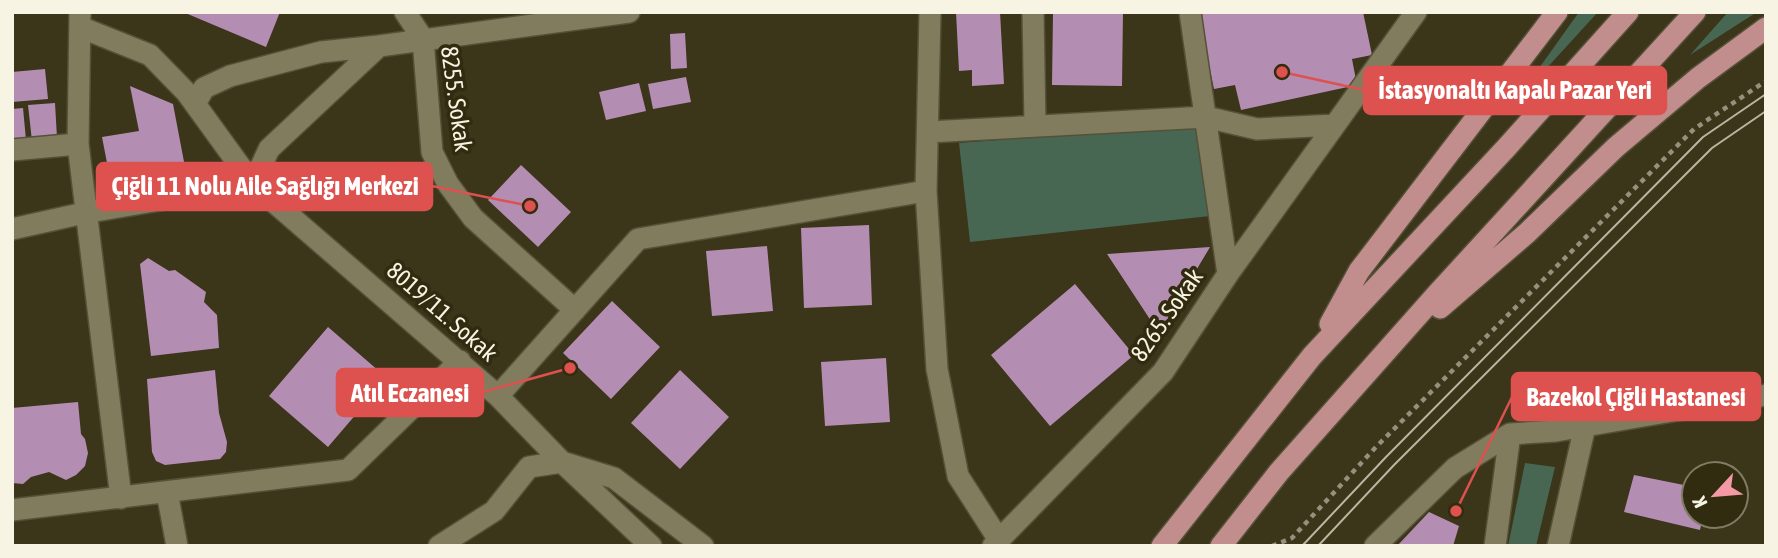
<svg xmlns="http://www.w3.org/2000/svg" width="1778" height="558" viewBox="0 0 1778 558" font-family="'Asap Condensed',sans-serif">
<rect width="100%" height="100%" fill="#3b351a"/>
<path fill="#476753" d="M1579,12H1598L1512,106Z
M1728,12H1757L1690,55Z
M1197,125L1210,216L970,242L959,143Z
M1525,463L1555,467L1536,546H1508Z"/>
<path fill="#b48eb2" d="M183,12H280L266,47Z
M956,12H1000L1004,84L972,86V70L959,71Z
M1053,12H1123L1122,86L1052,85Z
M1198,12H1363L1372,55L1352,59L1357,85L1241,110L1235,85L1214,89Z
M685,33L687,68L671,69L670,34Z
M45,69L48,99L12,102V72Z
M686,77L691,102L653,109L648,84Z
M639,83L646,111L606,120L599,92Z
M130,86L173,104L189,188L113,194L102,137L139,131Z
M55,103L57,138L32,141L28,105Z
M23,108L26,140L12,141V109Z
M521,165L571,212L538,247L488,200Z
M869,225L872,305L804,308L801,228Z
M767,246L773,311L712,316L706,251Z
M1210,247L1159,333L1107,254Z
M148,258L169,271L175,270L206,292L204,302L217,315L219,348L151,356L140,264Z
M1075,284L1134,355L1050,426L991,355Z
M612,301L660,347L611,399L563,353Z
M328,327L387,378L328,447L269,396Z
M886,358L890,422L825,426L821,362Z
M215,370L219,413L227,442L226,452L220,459L165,465L156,461L152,452L147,379Z
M680,370L729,417L680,469L631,423Z
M78,402L81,434L85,439L88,453L85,466L76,475L66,480L49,472L31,477L23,484L12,483V408Z
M1634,475L1694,487V516H1703L1700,530L1624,512Z
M1429,512L1459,526L1453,546H1397Z"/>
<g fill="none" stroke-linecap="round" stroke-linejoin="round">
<g stroke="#555138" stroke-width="24">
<path id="minor" d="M80,12L78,144L121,498
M405,12L423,39L432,152L448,184L473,218L575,310
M930,12L926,191L937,369L958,476L999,540
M1033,12L1035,125
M1190,12L1228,274
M80,27L150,55L187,93L253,184L498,396L562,462L651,546
M195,104L204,88L230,76L321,52L379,46
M928,132L1206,117L1257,129L1335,125
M12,150L78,144
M12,229L84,213L253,184L269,149L379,46L629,12
M498,396L638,239L926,191
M167,492L177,546
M12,510L348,470L460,361
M439,546L494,511L529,467L562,462L614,478L703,546
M993,546L1163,372L1228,274L1416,12
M1375,546L1455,468L1510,434L1556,431L1766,395
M1495,546L1510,434
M1558,546L1585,426"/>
</g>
<g stroke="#555138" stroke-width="24">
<path id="major" d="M1440,308L1527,233L1616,147L1698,78L1766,28
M1330,324L1359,271L1557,12
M1162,546L1312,356L1507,147L1628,12
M1221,546L1279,472L1437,294L1695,12"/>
</g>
<path stroke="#96917c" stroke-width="4.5" stroke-dasharray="5 5" stroke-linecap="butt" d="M1272,546L1292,538L1375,448L1694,129L1766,81"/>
<use href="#minor" stroke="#827c5e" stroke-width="21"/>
<use href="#major" stroke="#c28d8d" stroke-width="21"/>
<path stroke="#bab6a2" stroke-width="2" d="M1302,546L1386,457L1703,137L1766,94
M1318,546L1394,465L1712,148L1766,111"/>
</g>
<g text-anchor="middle" stroke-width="7" stroke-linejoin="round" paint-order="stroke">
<g font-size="24" fill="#f7f4e4" stroke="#312b0f">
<text transform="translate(456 99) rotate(82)" y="8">8255. Sokak</text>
<text transform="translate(442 312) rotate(41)" y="8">8019/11. Sokak</text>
<text transform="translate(1167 315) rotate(-55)" y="8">8265. Sokak</text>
</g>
</g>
<path fill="none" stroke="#dd514e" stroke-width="2.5" d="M1282 72L1364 90M530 206L432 186M570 368L483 392M1456 511L1512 397"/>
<g fill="#dd514e" stroke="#312b0f" stroke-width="2.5">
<circle cx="1282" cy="72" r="7"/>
<circle cx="530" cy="206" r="7"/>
<circle cx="570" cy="368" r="7"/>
<circle cx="1456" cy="511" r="7"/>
</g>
<g fill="#dd514e" stroke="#dd514e" stroke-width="2.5">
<rect x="1364" y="67" width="302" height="47" rx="7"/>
<rect x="97" y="163" width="335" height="47" rx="7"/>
<rect x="337" y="369" width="146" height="47" rx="7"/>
<rect x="1512" y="373" width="248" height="47" rx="7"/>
</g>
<g font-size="26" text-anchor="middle" font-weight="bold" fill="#fff">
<text x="1515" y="99">İstasyonaltı Kapalı Pazar Yeri</text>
<text x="265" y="195">Çiğli 11 Nolu Aile Sağlığı Merkezi</text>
<text x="410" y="402">Atıl Eczanesi</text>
<text x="1636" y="406">Bazekol Çiğli Hastanesi</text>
</g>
<rect width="1778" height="558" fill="none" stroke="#f7f4e4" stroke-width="28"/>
<g transform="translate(1715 495) rotate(244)"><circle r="33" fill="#312b0f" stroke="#807b64" stroke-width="2"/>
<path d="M0-5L12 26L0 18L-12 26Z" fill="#f49aa6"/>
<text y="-10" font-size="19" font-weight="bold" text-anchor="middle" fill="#f7f4e4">K</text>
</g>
</svg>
